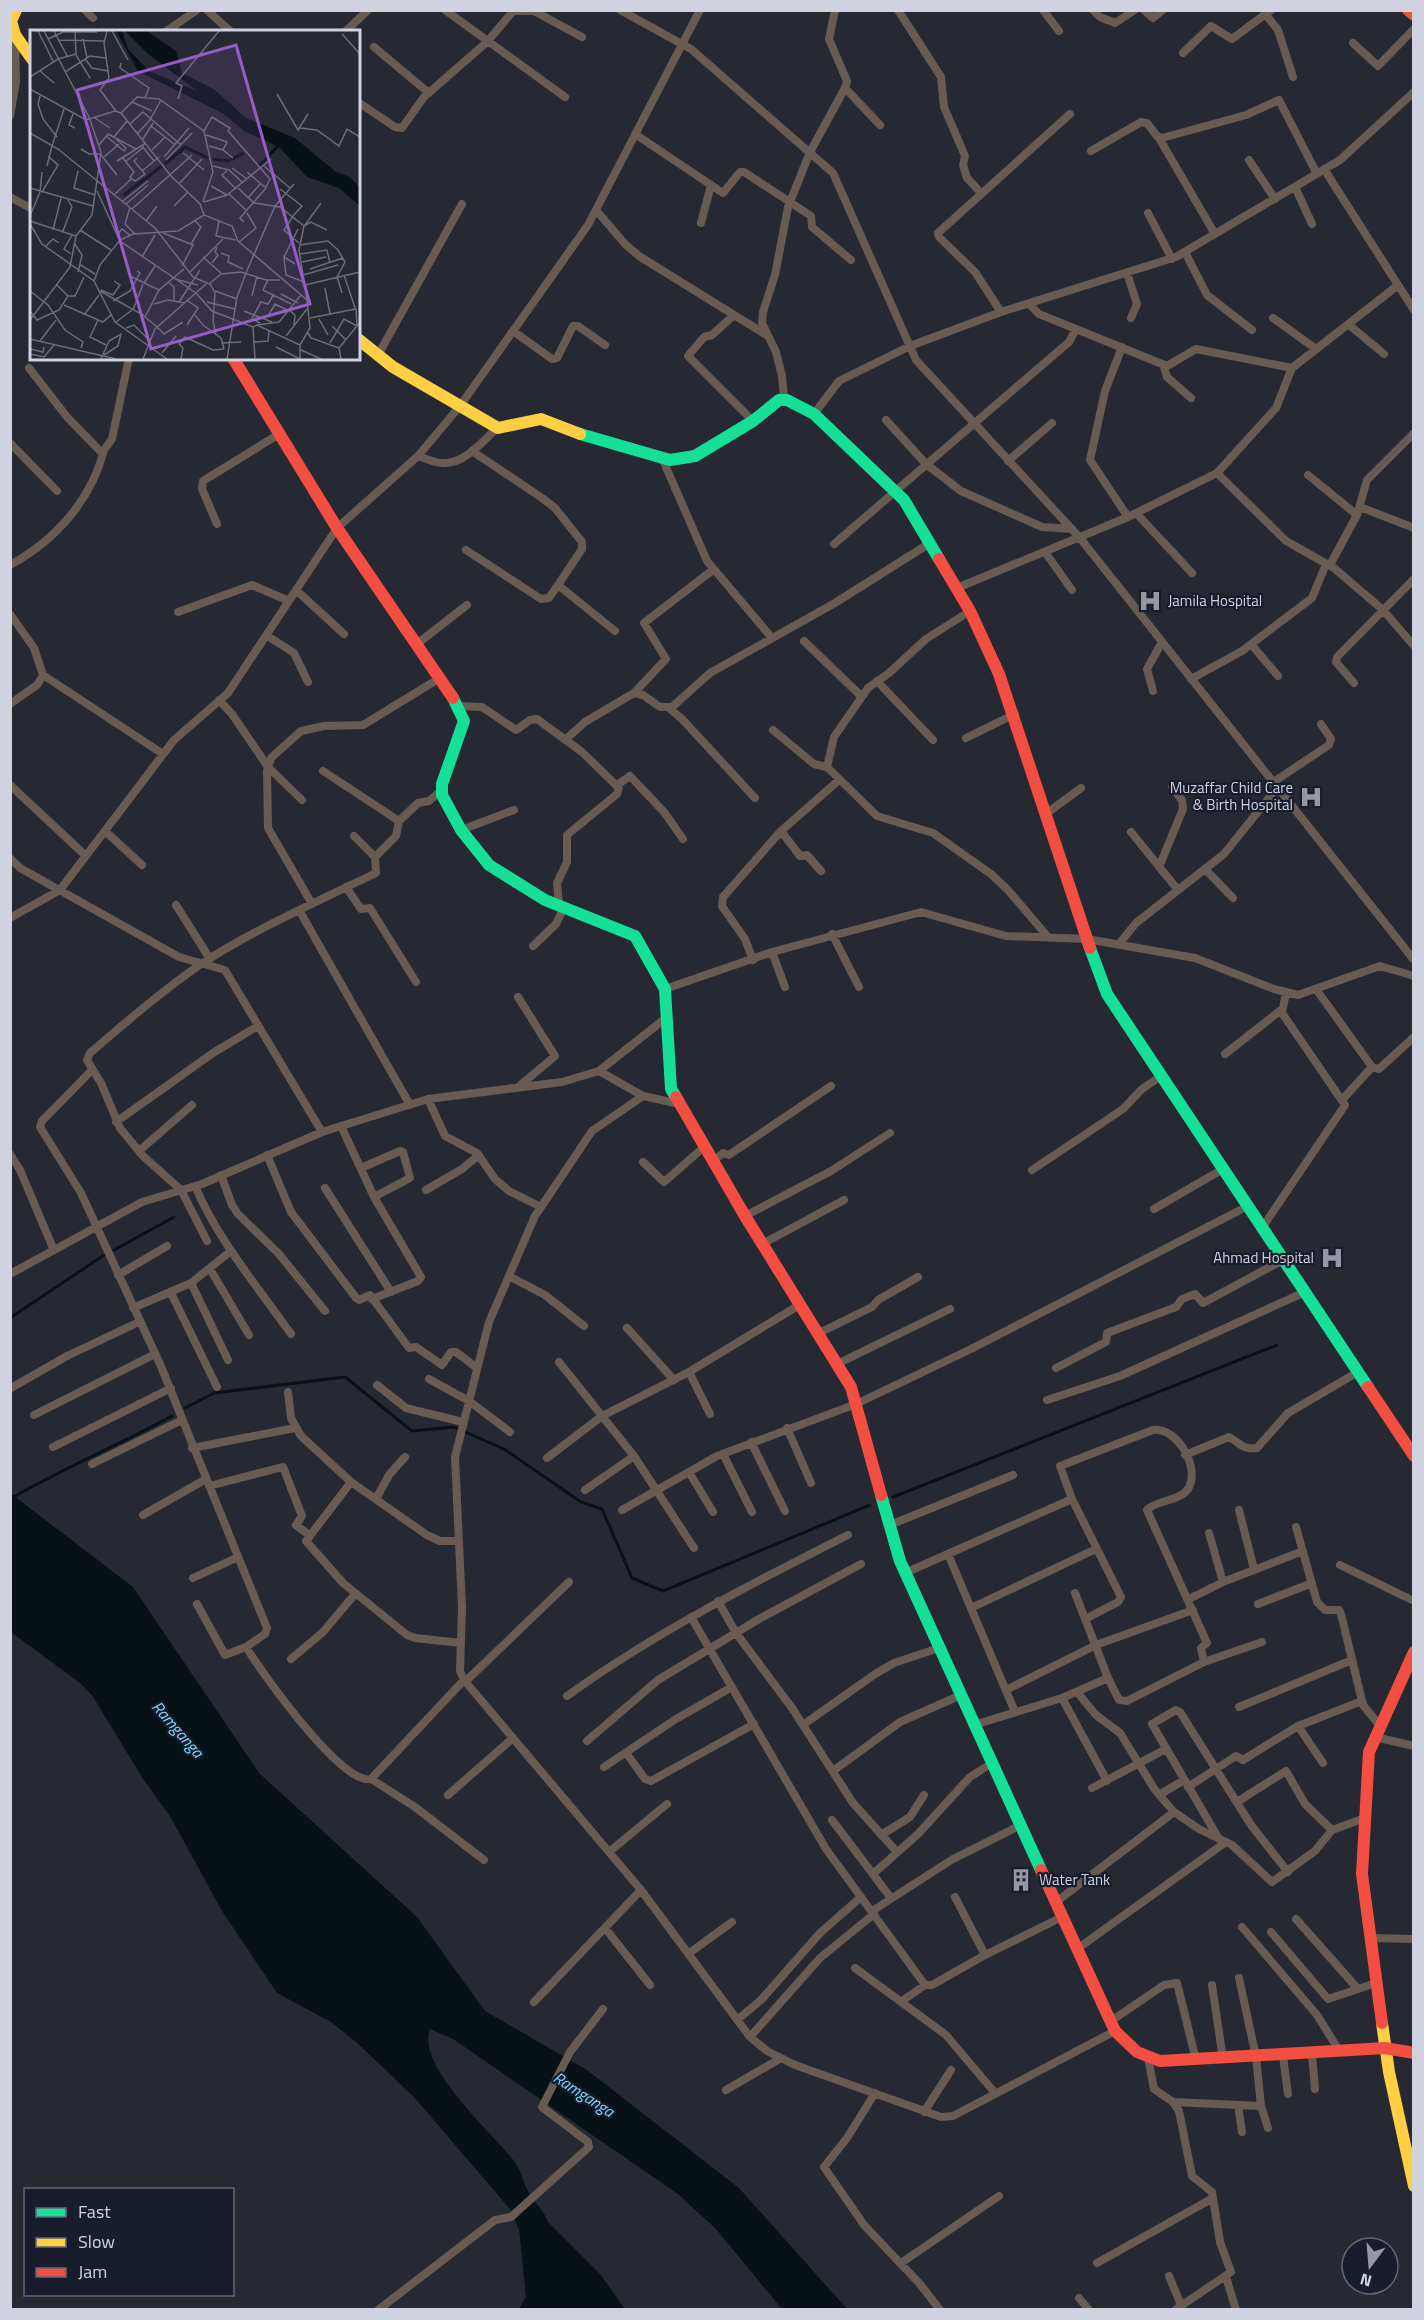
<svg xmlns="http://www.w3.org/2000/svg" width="1424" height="2320" viewBox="0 0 1424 2320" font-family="'Titillium Web',sans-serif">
<rect width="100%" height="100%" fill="#272932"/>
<path fill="#071116" d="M10,1493L133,1587L259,1773L417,1917L485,2011L587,2070L739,2188L847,2309H782L716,2229L678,2194L453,2039L430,2029C415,2065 494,2134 514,2161C522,2171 523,2184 530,2195C536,2204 544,2211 548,2222L600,2274L625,2309H519L526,2297L519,2229L510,2209L414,2097L356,2042L331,2022L277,1993L222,1911L170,1816L143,1779L92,1695L80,1683L11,1632Z"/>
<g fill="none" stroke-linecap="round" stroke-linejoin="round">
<path stroke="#071116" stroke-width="3" d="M114,1250L174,1217
M10,1318L104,1255
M185,1408L214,1393L345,1377L412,1431L454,1427L504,1449L581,1502L602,1509L632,1578L663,1591L870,1505
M893,1497L1277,1345
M10,1499C63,1468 119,1445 172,1416"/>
<path stroke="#685b53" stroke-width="8" d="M85,10L93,18
M207,10L231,32
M445,10L565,97
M620,10L691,49L833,173L916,360L1080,538L1414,960
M898,10L941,77L944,107L965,156L963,165L967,178L981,193
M1043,10L1059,31
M1093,10L1100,17L1115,23L1135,10
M1144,10L1153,18L1163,10
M514,11H534L582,37
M1266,15L1278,30L1293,77
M165,32L197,10
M345,32L368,10
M1353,43L1378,66L1414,29
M374,47L429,93
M1183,53L1211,26L1232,39L1271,10
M845,88L880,125
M358,102L395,127L402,128L424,97L487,42L514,10
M10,116L16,82L15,36
M635,134L723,193L740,172H744L811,216L812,227L851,260
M1159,138L1215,234
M1091,151L1141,122L1147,123L1157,136L1162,138L1246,115L1279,100L1317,174
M1249,160L1275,199
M1324,169L1414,310
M1295,187L1312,224
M10,197L32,209
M596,210L625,244L639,256L768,336
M1148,213L1172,259
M701,223L711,185
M1185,252L1207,295L1252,330
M1127,273L1137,304L1131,318
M1029,304L1039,314L1167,366L1196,349L1292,368
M1001,312L975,272L939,237L938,233L1070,114
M734,315L712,335L704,337L688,356L753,421
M1273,318L1316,349
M1348,324L1384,354
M513,331L552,359L557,358L573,326H578L605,345
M1122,347L1105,391L1090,460L1128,517
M378,355L462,204
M1163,364L1167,377L1191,398
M29,368L67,417L100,451L104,450L112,439L129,358
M784,399L782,376L776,352L762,323L763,312L775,275L788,207L810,152L845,88L847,81L829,39L835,10
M814,414L839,381L910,346L1001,312L1176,257L1340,160L1414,92
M886,420L926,464L961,491L1042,527L1072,529
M10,443L57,491
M472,451L542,498L555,508L582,542V549L558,585L615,631
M418,456C425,458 434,463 442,463C464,465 483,441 498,427
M662,458L707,561L772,638
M1008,461L1052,423
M1217,473L1286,541L1334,568L1383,610L1414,646
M1308,475L1357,515
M1360,507L1414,528
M1136,513L1192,573
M217,524L202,489L203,481L279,434
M834,544L1069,342L1076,329
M466,550L541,599L549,598L558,585
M1045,552L1072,590
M10,565C56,540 91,500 104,450
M1330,565L1357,515L1367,480L1414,433
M957,588L1128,517L1217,473L1276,408L1292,368L1397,286
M296,590L344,634
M970,611L926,639L889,673L868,688L834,737L827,767L877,816L933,833L991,874L1008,890L1048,937
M178,612L252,585L289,601
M10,614L34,648L43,675L37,685L10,704
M266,635L294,653L308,682
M804,641L861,696
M417,644L467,605
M1251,644L1278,676
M43,675L163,754
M1191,679L1242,651L1312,598L1326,564
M877,681L933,740
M1354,683L1336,662L1337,657L1414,579
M1153,691L1147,669L1162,642
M634,693L666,659L644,623L714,569
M219,700L232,714L268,767L302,800
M457,706L482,707L516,730L530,720L537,719L582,752L619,788L617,794L567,835V862L557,883L559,905
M669,708L682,719L755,798
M773,730L814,764L827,767
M966,738L1015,714
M566,739L585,722L634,693L643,695L660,707H672L710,673L835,603L930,543
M323,771L399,821L418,803L429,801L442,790
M1272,783L1329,745L1331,739L1321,724
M10,785L86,856
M617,785L630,776L664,812L683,839
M1047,813L1081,788
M461,830L514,810
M105,831L142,865
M781,831L800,856L807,855L821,871
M1131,832L1178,890
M375,857L396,836L399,821
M10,858L20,868L179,957L225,970L322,1132
M1159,867L1183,809L1182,800L1172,787
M1205,869L1233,898
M346,887L361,909L370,908L416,982
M312,904L268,828L267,771L271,758L301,731L324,726L363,725L440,678
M176,905L210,959
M299,910L410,1105
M10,918L60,890L174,740L228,693L337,528L418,456L460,406L588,225L700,10
M832,934L859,987
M1119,944L1136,923L1224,854L1277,788
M533,946L556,924L564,907
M772,952L785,987
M753,960L745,939L722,906L723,897L781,831L839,780
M665,989L772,952L921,912L1006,936L1087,939L1195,958L1274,989L1298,995L1380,966L1414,976
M1316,989L1372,1067L1379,1069L1414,1037
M1225,1054L1281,1010
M92,1070L42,1121L40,1127L81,1193L160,1364L267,1628L265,1634L246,1647C262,1673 343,1787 371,1779L464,1680
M599,1071L667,1017
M517,1088L555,1056L518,997
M643,1096L592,1131L535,1216L489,1322L455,1457L462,1607L460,1671L464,1680L641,1890L750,2037L767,2051L795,2065L941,2117L953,2116L1115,2031
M428,1099L445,1136L477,1153L495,1179L509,1191L541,1207
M1342,1100L1372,1067
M116,1122L213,1053L258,1026
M341,1126L374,1197L421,1277L418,1281L372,1299
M139,1151L192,1105
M10,1154L20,1170L53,1248
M267,1155L291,1212L356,1298L359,1300L370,1295L409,1348L416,1347L442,1365L451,1352H456L477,1368
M713,1161L723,1153L729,1155L831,1086
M643,1162L664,1182L704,1147
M361,1168L400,1151L403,1152L410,1178L374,1197
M1032,1170L1123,1109L1142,1089L1161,1076
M221,1175L232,1205L238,1214L279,1254L325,1311
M195,1186C218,1240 257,1286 291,1334
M325,1188L391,1292
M426,1190L462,1169L479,1155
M1154,1209L1223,1169
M745,1216L831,1171L890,1133
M1262,1228L1345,1105L1282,1013L1286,992
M207,1241L181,1190L143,1156L120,1128L101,1083L87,1060L90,1053C126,1022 162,991 201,964C253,930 320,900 376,873L375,857L354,836
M764,1243L844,1200
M210,1269L249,1335
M10,1274L142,1202L202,1184L322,1132L428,1099L562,1082L599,1071L643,1096L680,1104
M118,1275L167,1246
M509,1276L545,1295L584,1326
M191,1283L228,1360
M171,1293L217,1387
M133,1308L191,1283L231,1251
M627,1328L674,1380
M819,1333L872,1307L878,1300L918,1277
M559,1362L634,1456L694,1548
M837,1364L950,1309
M1056,1368L1106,1342L1107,1333L1176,1307L1182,1299L1195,1294L1203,1303L1283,1260
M689,1372L710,1414
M429,1379L469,1401L510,1432
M377,1385L406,1408L463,1422
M11,1388L67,1356L139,1322
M288,1392L291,1418L301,1436L351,1482L427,1535L440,1541H459
M1047,1400L1120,1376L1305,1292
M34,1415L155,1354
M787,1428L811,1483
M751,1442L785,1511
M53,1447L171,1388
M192,1448L295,1428
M723,1454L752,1512
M1185,1455L1229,1437C1240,1443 1243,1450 1257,1448L1288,1413L1358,1372
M547,1458L602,1416L689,1372L801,1304
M92,1464L182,1420
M689,1472L713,1512
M351,1482L306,1541L343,1583L407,1635L415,1638L461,1643
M209,1486L283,1467L302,1516L296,1525L309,1535
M585,1490L634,1456
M376,1499L389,1475L405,1457
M622,1510L717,1456L856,1404L969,1350L1248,1206
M1239,1510L1254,1569
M143,1515L206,1479
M890,1525L1013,1475
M1296,1527L1317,1602L1325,1610H1339L1341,1614L1363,1705L1380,1726
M1209,1533L1223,1582
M948,1554L1015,1712
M1340,1565L1414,1601
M905,1573L1072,1499
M193,1578L238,1557
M1075,1593L1108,1678
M1189,1599L1223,1582L1303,1551
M718,1601L736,1633L792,1708L853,1803L897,1852
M197,1604L225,1655L246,1647
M1258,1604L1312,1583
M971,1608L1096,1549
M691,1617L826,1849L925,1985H932L985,1955L1062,1917
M1085,1619L1118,1602L1121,1597L1072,1499L1060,1466L1153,1430C1178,1427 1201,1469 1188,1489C1180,1501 1156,1500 1147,1510L1207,1643L1201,1648L1204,1662
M291,1659L323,1632L355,1594
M465,1682L569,1582
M1006,1690L1096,1645L1193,1610
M1077,1692L1096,1715L1120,1733L1155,1790L1174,1812L1199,1829L1232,1845L1272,1882L1315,1851L1332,1830L1365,1818
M567,1696C656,1632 751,1584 848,1535
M1062,1698L1107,1781
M1239,1707L1352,1660
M803,1725L875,1674L894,1663L939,1648
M974,1725L1062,1698L1108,1678L1119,1700L1127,1701L1204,1662L1262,1642
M1298,1726L1323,1763
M1375,1737L1414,1746
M587,1741L658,1680L759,1619L861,1564
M627,1754L645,1779L651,1781L754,1724
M604,1767L676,1719L732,1687
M833,1771L900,1722L961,1695
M371,1779L415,1807L484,1860
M1188,1787L1236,1756L1243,1760L1298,1726L1362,1701
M1092,1788L1166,1749
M448,1795L513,1738
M1159,1795L1184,1780
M1237,1802L1286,1771L1305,1804L1332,1830
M832,1820L891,1898
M881,1835L910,1817L924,1795
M1219,1839L1152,1724L1176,1710L1180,1712L1251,1825L1288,1872
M609,1852L667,1804
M873,1874L918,1834L970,1777L992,1763
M955,1897L985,1955
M1056,1902L1174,1812
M872,1911L953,1859L1021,1825
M1296,1919L1358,1989
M1242,1927L1317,2015L1340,2052
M605,1928L650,1985
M1271,1932L1328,1999L1376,1983
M1370,1938L1414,1939
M1077,1949L1226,1842
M688,1954L732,1922
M855,1968L946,2035L995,2093
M1239,1978L1256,2057L1261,2106L1268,2128
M1212,1985L1223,2059
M902,2001L925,1985
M534,2002L641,1890
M737,2020L761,2000L820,1933L861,1897
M1111,2021L1164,1985L1177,1983L1196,2060
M750,2037L820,1958L874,1914
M1312,2054L1315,2089
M1283,2056L1288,2094
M1148,2058L1154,2089L1173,2102L1179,2111L1192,2176L1212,2192L1220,2242L1231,2272L1175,2310
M726,2090L781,2058
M875,2093L847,2138L824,2167L864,2225L920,2284L940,2310
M1173,2102L1261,2106
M1238,2105L1242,2132
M924,2112L951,2070
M901,2263L999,2196
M1097,2263L1213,2198
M1169,2276L1181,2305
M1226,2277L1236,2310
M1079,2298L1089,2310
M378,2310L495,2220L511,2217L589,2147L588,2142L542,2107L570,2052L603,2009"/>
<path stroke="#16e098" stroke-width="12" d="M580,434L670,460L695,456L753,421L779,400H787L814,414L904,500L939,559
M453,698L464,721L442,784V795L461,830L489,865L545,900L635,936L665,989L671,1089L676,1097
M1090,948L1107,994L1368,1387
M881,1495L900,1561L1041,1870"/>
<path stroke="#ffcf43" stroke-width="12" d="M16,10L11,21L15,35L32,59
M358,339L393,367L498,428L541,419L580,434
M1382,2023L1389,2072L1414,2186"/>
<path stroke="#f24e42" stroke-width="12" d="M1408,10L1414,15
M233,358L337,528L453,698
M939,559L970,611L999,674L1090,948
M676,1097L745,1216L851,1387L881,1495
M1368,1387L1414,1456
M1041,1870L1115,2031L1137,2052L1160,2061L1385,2048L1414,2053
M1382,2023L1362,1874L1369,1752L1414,1652"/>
</g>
<defs>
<g id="hospital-bare" transform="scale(1.8)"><path d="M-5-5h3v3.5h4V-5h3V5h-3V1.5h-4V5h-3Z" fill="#9598a2" stroke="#181c2d" stroke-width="2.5" paint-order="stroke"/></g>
<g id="building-bare" transform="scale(1.8)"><path d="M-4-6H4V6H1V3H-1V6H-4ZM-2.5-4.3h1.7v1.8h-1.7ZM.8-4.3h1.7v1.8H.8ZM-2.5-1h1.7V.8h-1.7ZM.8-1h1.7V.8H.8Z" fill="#9598a2" stroke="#181c2d" stroke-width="2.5" paint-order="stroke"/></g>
</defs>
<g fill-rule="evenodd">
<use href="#hospital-bare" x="1150" y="601"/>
<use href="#hospital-bare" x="1311" y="797"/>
<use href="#hospital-bare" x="1332" y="1258"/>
<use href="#building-bare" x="1021" y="1880"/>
</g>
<g text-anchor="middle" stroke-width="4.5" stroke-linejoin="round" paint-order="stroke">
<g font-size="15" fill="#d0d3df" stroke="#181c2d" text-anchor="start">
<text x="1168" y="606">Jamila Hospital</text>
<text x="1293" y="793" text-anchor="end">Muzaffar Child Care<tspan x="1293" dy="17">&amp; Birth Hospital</tspan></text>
<text x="1314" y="1263" text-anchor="end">Ahmad Hospital</text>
<text x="1039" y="1885">Water Tank</text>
</g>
<g font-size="16" font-style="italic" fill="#79ddfc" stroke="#181c2d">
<text transform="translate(178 1729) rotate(49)" y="6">Ramganga</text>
<text transform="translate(584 2094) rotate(33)" y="6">Ramganga</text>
</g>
</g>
<g transform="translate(30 30)">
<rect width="330" height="330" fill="#272932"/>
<path d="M86,1H92L98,19L119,41L167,61L117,23L95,1H117L146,21L152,43L185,60L216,88L265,108L306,142L320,147L330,158V176L309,158L277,147L249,117L214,101L194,84L108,41Z" fill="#071116"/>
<path fill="none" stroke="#071116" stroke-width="3" d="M183,129L198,131L214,123M135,134L155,117L178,128M229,136L248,116M94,165L132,136"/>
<path fill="none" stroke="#6b6d77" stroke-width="1.5" d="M8,1L23,31M24,1L37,26M45,1L46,25L60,48M77,1L74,13L79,48L70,60L86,81M82,1L98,30M312,4L330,24M18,9L33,2H67M53,9L57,28M29,10L74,11M55,29L62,38L78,41M91,33L90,38L119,58L115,68M10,41L24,53M35,42L60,26L76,28M0,47L28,29L46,24M0,59L56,90L85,81L91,83L141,146L170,174L174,185L202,196L208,211L277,270L280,298L270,315M247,64L268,100L278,84M10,66L8,74L13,89L27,107M148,69L152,56L146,53L189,1M102,72L122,81M91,83L107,67L129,69L174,101L183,142L173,172M43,84L39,95L45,98M65,88L80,98M121,88L131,70M100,94L113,82L151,115M121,96L145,115M270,98L287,100L309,116L317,99L330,107M174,101L182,87L200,98L198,101L240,149L236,157M0,103L28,119L125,198L163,247L179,254L191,244L211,242L236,250H250M108,103L121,89M176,105L197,112L193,120M76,106L94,121L96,118L86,109M84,107L97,91M113,109L123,93M69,115L78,104L106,119M22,116L34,79M112,116L124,131M179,116L193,120L203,128M51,119L59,124H71M122,120L135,107M153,123L174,140M71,125L87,145M74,127L89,114M92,127L104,142L100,147L105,151L115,144L104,131L107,128M134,127L159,98M136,130L162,103M87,131L116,113M95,132L114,117M17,136L22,116M183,136L199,140L213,153M234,136L260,158M202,138L217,149M48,141L44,158L65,165M112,141L129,127M197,141L192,145L206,159M149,154L172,129M181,156L197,165M0,158L63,176M208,158L224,173L250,177L274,196L269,220L277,269M250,159L272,176L263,186M67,161L90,211L166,263L182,281L223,297L227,295L270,315V329L246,317M10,162L12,142M12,162L28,135L18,126M85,164L101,149M199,164L217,181M218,168L231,153M93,171L118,151M174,172L197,165L241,129M96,174L118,155M144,176L158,162M100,177L95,194L105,204M102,179L162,125M0,186L10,162M263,186L254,200L269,213M0,191L46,206M116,191L127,176M189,191L186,206L206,210M214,192L210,188L236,158L217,142M0,194L12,214L64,251L85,292L137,329M275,195L291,173M274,196L281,192L297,200M23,200L31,168M50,200L81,220M33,201L42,177L38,170M133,203L163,215L152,236M87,205L92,199L101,206M209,212L226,198L217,183M44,213L52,225L48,242M161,214L171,197L165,191M269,215L298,211L308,220L315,232L307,247L312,263M15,217L23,209L29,213M191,223L199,226L198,232L213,239M41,224L34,219L42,205M270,224L297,220L300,233M112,227L125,205M173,227L192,244M254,227L268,199M272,232L296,227M182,233L188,225L185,222L187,217M49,234L65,244M265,234L254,227L256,245L274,252M280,239L313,228M159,243L193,209M273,245L308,235M314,245L325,278M100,246L129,260M145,249L168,255M238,250L233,260L261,274M64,251L70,235L90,210L103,204L148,201L174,185M138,252L144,257V271M114,253L125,236M180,254L185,263L183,291L186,305M275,255L330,242M295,258L300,284M71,260L83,265L90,255L84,251M0,261L18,275L35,300L53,312L51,318M70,261L113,285L127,297M185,261L207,269M251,264L268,273M38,266H45L54,247M222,266L227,246M83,271L100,261L110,243L107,241M149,272L170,240M177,272L205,279M124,274L138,270L155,273M34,275L73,292L82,284M258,279L265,285L264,295M103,280L113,254M0,281L7,290L29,280L38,266L27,255M214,281L242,292M164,284L173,295L191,308L194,319M54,285L69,265M238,286L245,274L257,280M115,287L129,260L154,239M280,288L326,279L327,296L309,318L311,329M289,289L298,305M0,290L40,237L46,206L62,185L71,122L59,87L14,1M68,290L60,307L76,315M86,292L102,280M230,293L222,289L224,285L231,272L238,274L244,264M157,295L168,278L158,271M227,295L249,292L271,265M302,296L316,310M127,297L134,304L153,292M223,297L225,329M96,298L104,295L119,310M278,303L281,308L309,318M256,306L277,279M0,309L86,329M10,311L26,290M223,312L238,311L239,301M192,313L211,312M300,313L314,289L327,296L330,293M0,319L13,322L14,317M271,320L291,329M132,323L146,306M0,324L14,327L24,315M71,329L79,311L91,304L88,316L74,325M113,329L125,299L176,254M151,329L153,318L149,314L155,307L183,320L194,319M197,329L207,267L216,243L245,176L264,154"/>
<path fill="#945ec9" fill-opacity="0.15" stroke="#945ec9" stroke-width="3" d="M206,15L280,274L121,319L47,60Z"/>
<rect width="330" height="330" fill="none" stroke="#d0d3df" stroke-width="3"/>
</g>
<rect width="1424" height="2320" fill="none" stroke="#d0d3df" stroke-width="24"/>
<rect x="24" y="2188" width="210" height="108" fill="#181c2d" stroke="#626574" stroke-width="1.5"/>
<rect x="36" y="2208" width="30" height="9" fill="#16e098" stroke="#626574" stroke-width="1.5"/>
<text x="78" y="2218" font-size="18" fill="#d0d3df">Fast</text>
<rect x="36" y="2238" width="30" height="9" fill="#ffcf43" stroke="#626574" stroke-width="1.5"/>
<text x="78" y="2248" font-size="18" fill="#d0d3df">Slow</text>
<rect x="36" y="2268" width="30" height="9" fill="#f24e42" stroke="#626574" stroke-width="1.5"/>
<text x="78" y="2278" font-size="18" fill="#d0d3df">Jam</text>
<g transform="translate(1370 2266) rotate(196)"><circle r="28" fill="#181c2d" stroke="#626574" stroke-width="1.5"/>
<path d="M0-4.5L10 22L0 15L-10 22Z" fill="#9598a2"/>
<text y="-9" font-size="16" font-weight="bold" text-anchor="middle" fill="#d0d3df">N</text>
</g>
</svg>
